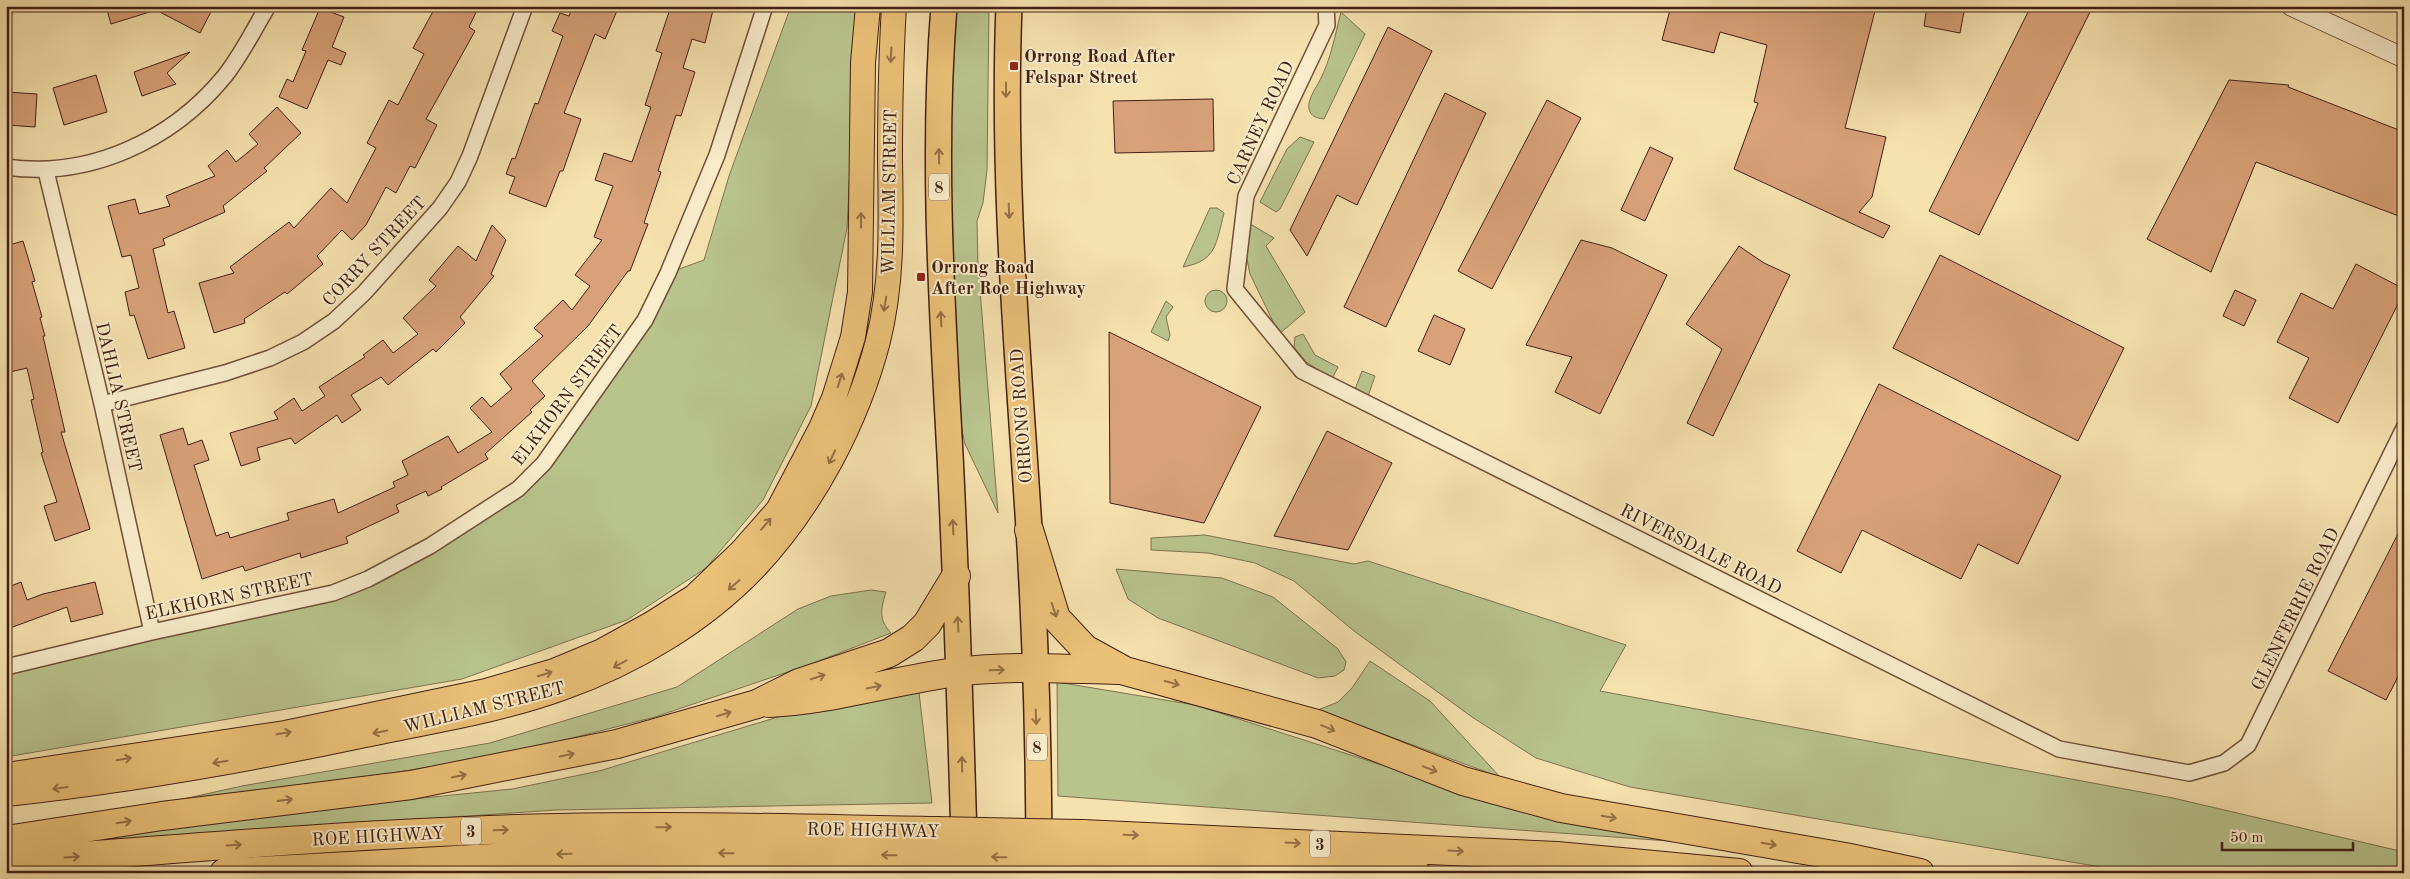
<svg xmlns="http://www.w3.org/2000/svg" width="2410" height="879" viewBox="0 0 2410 879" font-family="'Old Standard TT',serif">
<rect width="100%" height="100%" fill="#f6e2af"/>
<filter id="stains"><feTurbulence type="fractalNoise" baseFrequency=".004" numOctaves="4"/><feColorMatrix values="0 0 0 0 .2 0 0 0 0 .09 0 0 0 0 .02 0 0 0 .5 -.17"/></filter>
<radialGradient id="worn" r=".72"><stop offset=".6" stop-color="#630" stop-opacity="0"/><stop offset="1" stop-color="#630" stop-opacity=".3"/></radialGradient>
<path fill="#b9c48d" stroke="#7e724f" d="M791,6H858L847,228L811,406L763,500L706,568L627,620L462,679L6,757V673L368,579L544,463L668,273L704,260L729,176Z
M953,6H989L987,170L983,203L977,221L978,265L998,513L965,444L955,398L946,83Z
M1341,12L1365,34L1324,119C1317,118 1311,117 1309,109C1307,100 1316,88 1320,80C1331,59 1335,35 1341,12Z
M1300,137L1314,142L1280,209L1276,212L1260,202L1287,149Z
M1210,208H1217L1224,213C1216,243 1217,261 1183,267Z
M1252,225L1274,238L1266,246L1305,312L1279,334L1250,274L1246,255L1249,227Z
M1205 301a11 11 0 1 1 22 0a11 11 0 1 1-22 0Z
M1166,301L1173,307L1166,317L1170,335L1168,341L1151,332Z
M1303,334L1315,355L1338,367L1332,379L1305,361L1294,347L1295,337Z
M1362,371L1375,376L1366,402L1352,397Z
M1205,535L1354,564L1368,561L1626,645L1600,691L2173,798L2404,852V873H2136L1630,787L1536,758L1472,717L1354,631L1294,581L1255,563L1208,553L1151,550V538Z
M1116,569L1222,578L1273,597L1338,649L1346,662L1344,670L1335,676L1318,678L1158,618L1128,599Z
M871,590L886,592C881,609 878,619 891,633L811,664L655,717L505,755L373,776L138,809L242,786L490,743L677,687L798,609L831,596Z
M1370,661L1430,701L1500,777L1318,710L1338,702L1352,688Z
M1057,682L1195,705L1519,809L1709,844L1058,796Z
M918,684L932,803L556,810L43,845L344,806L512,789L599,771L778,717Z
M938,870V873H639L657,872Z"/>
<path fill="#d8a179" stroke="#422011" d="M106,6H214L200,33L156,10L111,24Z
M436,6H479L469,27L475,31L426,119L437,125L415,168L410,166L396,193L386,187L366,225L352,240L342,230L317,256L323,264L287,294L285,292L244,319L245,323L214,333L199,283L234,273L230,267L289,222L294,228L331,188L347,203L376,148L367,143L389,100L398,105L424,54L413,48Z
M573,6H619L605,39L595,34L564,113L581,119L563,171H560L546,207L509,193L515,177L506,174L512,158L515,159L535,103L538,104L563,36L552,31L560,13L569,16Z
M671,6H714L705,43L692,39L683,68L695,72L681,116L676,115L658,171L661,172L644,223L648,224L630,271H628L588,326L532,381L545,396L530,410L532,412L485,454L488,459L441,487L442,489L428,496L426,491L396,505L399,512L346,537L348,543L301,558L300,553L245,571L243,566L202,579L160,435L183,428L188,445L202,440L209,460L194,465L216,536L228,532L230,538L289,520L287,513L334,499L338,513L395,487L393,482L408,475L402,461L448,436L458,453L492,432L470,408L482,397L491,407L512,389L500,374L543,336L534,328L563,300L572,310L590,286L575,275L602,240L594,237L613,186L595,180L604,153L632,162L651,107L645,105L662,53L656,51Z
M1671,6H1860L1875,11L1845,128L1886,137L1872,197L1859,212L1890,226L1883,238L1734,169L1758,103L1754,102L1767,45L1720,32L1714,53L1662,40Z
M1927,6H1965L1960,33L1924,26Z
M2031,6H2093L1979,235L1929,211Z
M320,8L344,17L332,47L346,53L341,65L328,60L307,109L279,97L287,79L293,82L306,51L302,50Z
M1388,27L1432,51L1357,205L1337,195L1307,256L1290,230Z
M190,52L167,73L176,84L142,96L134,72Z
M96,75L107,112L64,125L53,88Z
M2229,80L2289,85L2288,87L2404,132V218L2256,162L2211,272L2147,239Z
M6,92L37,94L35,127L6,125Z
M1445,93L1486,113L1386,327L1344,307Z
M1213,99L1214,151L1115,153L1113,101Z
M1547,100L1581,118L1492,289L1458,271Z
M277,107L301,133L264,168L267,171L223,206L225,212L163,239L165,245L153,249L168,313L174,311L185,348L148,359L134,315L130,316L125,292L139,288L131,255L122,257L108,206L135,199L139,214L170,206L166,196L215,176L208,166L227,150L236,162L258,144L249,134Z
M1650,147L1673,158L1645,221L1621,210Z
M492,225L506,240L491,274L494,276L460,317L465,323L436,352L433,349L388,385L381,377L351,395L361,410L342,423L337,415L295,444L291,438L257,448L260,460L241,466L230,433L278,419L274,412L294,398L302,411L325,396L319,387L365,357L363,355L383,340L393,353L418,334L403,318L436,286L429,280L458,246L476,261Z
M1581,240L1612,248L1667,275L1600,414L1555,392L1572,357L1526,345Z
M23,241L35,281L32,282L42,317L40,318L45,336H43L65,432H61L90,529L55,541L44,506L57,502L41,453L43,452L31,400L34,399L27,368L6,373V350L11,349L6,331V246Z
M1739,246L1764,263L1790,275L1713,436L1687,423L1722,349L1686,324Z
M1940,255L2124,348L2078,441L1893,348Z
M2356,264L2404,289V292L2338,423L2289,398L2309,358L2277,342L2301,293L2333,309Z
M2235,290L2256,300L2244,326L2223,316Z
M1434,315L1465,329L1450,365L1418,351Z
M1109,332L1261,407L1204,523L1110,503Z
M1879,384L2061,476L2018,564L1978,544L1961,579L1862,530L1841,573L1797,551Z
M1327,431L1392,463L1348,550L1274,536Z
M2404,522V665L2386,700L2328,671Z
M21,582L27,600L43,594L95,582L103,614L71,622L67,607L10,628L6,618V588Z"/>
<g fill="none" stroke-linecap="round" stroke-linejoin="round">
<g stroke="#6f5038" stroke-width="18">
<path id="minor" d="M1326,6L1327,25L1246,196L1235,289L1302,371L2059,749L2189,773L2224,763L2248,745L2404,428
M6,167C89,179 171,141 224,77C241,56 254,29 268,6
M46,171L102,404L152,632
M102,404L225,373L270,358L303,342L334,321L364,293L440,208L458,182L470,156L525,6
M6,667L152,632L333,593L368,579L430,546L518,489L544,463L645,320L668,273L717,155L765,6"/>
</g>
<g stroke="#6f5038" stroke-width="21">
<path id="tertiary" d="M2291,6L2404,58"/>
</g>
<g stroke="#422011" stroke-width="26">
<path id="primary" d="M6,775L285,733L486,691L554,671L602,651L651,624L695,596L741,552L778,510L821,428L834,398L853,337L860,292L863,63L868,6
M6,794C126,781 247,760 365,735C431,721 499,711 562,688C633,663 704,621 756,566C813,505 857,422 878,341C893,281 891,221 890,160C890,109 891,57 894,6"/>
</g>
<g stroke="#422011" stroke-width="28">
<path id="trunk" d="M944,6C932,156 942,305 950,455C957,594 961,733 965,873
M1009,6C1002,181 1018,354 1029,529C1036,643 1039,758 1039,873"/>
</g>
<g stroke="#422011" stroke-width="30">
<path id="motorway" d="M1029,530L1056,618L1085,649L1125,671L1317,724L1463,781L1561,808L1845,857L1920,873
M769,703C833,700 894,680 957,672C1010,665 1065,669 1118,670
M1082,834L1557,856L1739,873
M6,840L162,816L411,785L617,744L757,704L799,683L889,653L913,638L927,624L956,576
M1083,858L1342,867L1416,873
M6,862C190,848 373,832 558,828C684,825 810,829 937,831
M224,873L563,854L937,856"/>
</g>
<use href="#minor" stroke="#f9eccb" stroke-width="15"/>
<use href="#tertiary" stroke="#f9eccb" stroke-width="19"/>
<use href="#primary" stroke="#ebc178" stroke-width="24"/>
<use href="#trunk" stroke="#ebc178" stroke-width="25"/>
<use href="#motorway" stroke="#ebc178" stroke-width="28"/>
<g stroke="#422011" stroke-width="30" stroke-linecap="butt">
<path id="motorway-bridge" d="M937,831L1082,834
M937,856L1083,858"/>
</g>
<use href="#motorway-bridge" stroke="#ebc178" stroke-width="28"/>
</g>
<defs><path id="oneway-shaft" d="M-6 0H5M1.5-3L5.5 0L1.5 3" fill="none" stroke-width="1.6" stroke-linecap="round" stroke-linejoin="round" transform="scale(1.25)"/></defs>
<g stroke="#967044">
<use href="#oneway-shaft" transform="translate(891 55) rotate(93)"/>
<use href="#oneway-shaft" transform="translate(1006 90) rotate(90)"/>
<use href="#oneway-shaft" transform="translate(939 156) rotate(-91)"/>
<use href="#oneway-shaft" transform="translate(1009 211) rotate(88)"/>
<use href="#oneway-shaft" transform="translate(861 220) rotate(-90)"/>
<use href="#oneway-shaft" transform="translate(885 304) rotate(100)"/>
<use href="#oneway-shaft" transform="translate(941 319) rotate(-93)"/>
<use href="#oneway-shaft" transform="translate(840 380) rotate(-72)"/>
<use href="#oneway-shaft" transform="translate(832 457) rotate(115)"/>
<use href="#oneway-shaft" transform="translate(766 524) rotate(-49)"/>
<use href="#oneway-shaft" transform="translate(953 527) rotate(-93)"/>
<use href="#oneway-shaft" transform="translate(734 585) rotate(139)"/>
<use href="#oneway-shaft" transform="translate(1054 610) rotate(72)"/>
<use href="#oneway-shaft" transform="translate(958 624) rotate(-93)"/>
<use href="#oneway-shaft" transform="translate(620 664) rotate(152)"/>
<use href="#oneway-shaft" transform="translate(997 670) rotate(-2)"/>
<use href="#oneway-shaft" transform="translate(545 674) rotate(-17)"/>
<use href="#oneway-shaft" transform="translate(818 677) rotate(-18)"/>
<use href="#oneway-shaft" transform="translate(1172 683) rotate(15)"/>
<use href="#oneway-shaft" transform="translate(874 687) rotate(-12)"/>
<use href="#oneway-shaft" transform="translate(724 714) rotate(-17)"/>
<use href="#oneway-shaft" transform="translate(1036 717) rotate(88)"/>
<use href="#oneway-shaft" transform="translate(1328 728) rotate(23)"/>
<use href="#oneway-shaft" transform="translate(380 732) rotate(168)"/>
<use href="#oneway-shaft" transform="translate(284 733) rotate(-10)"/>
<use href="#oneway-shaft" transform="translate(567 755) rotate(-12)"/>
<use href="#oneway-shaft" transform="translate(124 759) rotate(-9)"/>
<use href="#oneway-shaft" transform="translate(220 762) rotate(171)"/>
<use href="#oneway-shaft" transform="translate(962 764) rotate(-91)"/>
<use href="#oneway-shaft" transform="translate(1430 769) rotate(21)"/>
<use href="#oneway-shaft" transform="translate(459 776) rotate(-11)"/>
<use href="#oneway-shaft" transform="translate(60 788) rotate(172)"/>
<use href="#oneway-shaft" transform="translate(285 800) rotate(-7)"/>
<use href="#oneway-shaft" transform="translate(1609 817) rotate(10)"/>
<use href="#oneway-shaft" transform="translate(124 822) rotate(-9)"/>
<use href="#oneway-shaft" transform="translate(664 827) rotate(-1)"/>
<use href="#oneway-shaft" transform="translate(501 830) rotate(-2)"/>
<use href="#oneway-shaft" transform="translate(1131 835) rotate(2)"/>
<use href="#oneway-shaft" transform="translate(1293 843) rotate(3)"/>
<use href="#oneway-shaft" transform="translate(1769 844) rotate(9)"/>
<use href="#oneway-shaft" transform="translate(234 845) rotate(-4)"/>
<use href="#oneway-shaft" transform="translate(1456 851) rotate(3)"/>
<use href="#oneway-shaft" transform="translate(726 853) rotate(-179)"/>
<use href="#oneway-shaft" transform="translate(564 854) rotate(178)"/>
<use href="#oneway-shaft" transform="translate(889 855) rotate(-179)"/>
<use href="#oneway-shaft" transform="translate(72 857) rotate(-4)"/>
<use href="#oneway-shaft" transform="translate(999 857) rotate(-179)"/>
</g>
<g fill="#8f2418" stroke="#f9eccb" stroke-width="2">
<rect x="1009" y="61" width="10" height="10" rx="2.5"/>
<rect x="916" y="272" width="10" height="10" rx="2.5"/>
</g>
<g text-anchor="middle" stroke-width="4" stroke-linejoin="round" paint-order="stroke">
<g fill="#f9eccb" stroke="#795d49" stroke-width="1">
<rect x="929" y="173.5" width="20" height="27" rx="4"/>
<rect x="1027" y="733.5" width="20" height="27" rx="4"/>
<rect x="461" y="817.5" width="20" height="27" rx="4"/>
<rect x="1310" y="830.5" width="20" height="27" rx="4"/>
</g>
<g font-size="16" font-weight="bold" fill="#422011">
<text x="939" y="193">8</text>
<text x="1037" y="753">8</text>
<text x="471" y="837">3</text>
<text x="1320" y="850">3</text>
</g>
<g font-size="18" font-weight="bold" fill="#422011" stroke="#f9eccb" text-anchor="start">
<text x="1024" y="62">Orrong Road After<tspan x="1024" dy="21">Felspar Street</tspan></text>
<text x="931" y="273">Orrong Road<tspan x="931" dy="21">After Roe Highway</tspan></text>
</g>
<g font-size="18" fill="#422011" stroke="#f9eccb">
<text transform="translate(1260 123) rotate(-65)" y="6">CARNEY ROAD</text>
<text transform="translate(889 192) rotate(-89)" y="6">WILLIAM STREET</text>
<text transform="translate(374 251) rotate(-47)" y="6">CORRY STREET</text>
<text transform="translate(567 395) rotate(-53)" y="6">ELKHORN STREET</text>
<text transform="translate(119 397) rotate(77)" y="6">DAHLIA STREET</text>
<text transform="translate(1021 416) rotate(-94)" y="6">ORRONG ROAD</text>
<text transform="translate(1701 549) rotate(27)" y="6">RIVERSDALE ROAD</text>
<text transform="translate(229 596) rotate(-12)" y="6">ELKHORN STREET</text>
<text transform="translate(2295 609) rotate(-64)" y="6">GLENFERRIE ROAD</text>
<text transform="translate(484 707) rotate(-14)" y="6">WILLIAM STREET</text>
<text transform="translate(873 830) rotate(1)" y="6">ROE HIGHWAY</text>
<text transform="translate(378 836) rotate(-3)" y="6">ROE HIGHWAY</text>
</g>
</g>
<rect width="2410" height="879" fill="none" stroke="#f6e2af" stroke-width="25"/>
<rect x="8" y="8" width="2395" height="864" fill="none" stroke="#422011" stroke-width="2.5"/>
<rect x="12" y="12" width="2385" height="854" fill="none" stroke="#422011"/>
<path d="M2222 842v8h131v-8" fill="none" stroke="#422011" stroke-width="2.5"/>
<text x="2230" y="842" font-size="15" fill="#422011" stroke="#f9eccb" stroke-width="4" paint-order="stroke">50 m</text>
<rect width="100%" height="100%" filter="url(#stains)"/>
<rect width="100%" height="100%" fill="url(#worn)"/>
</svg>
